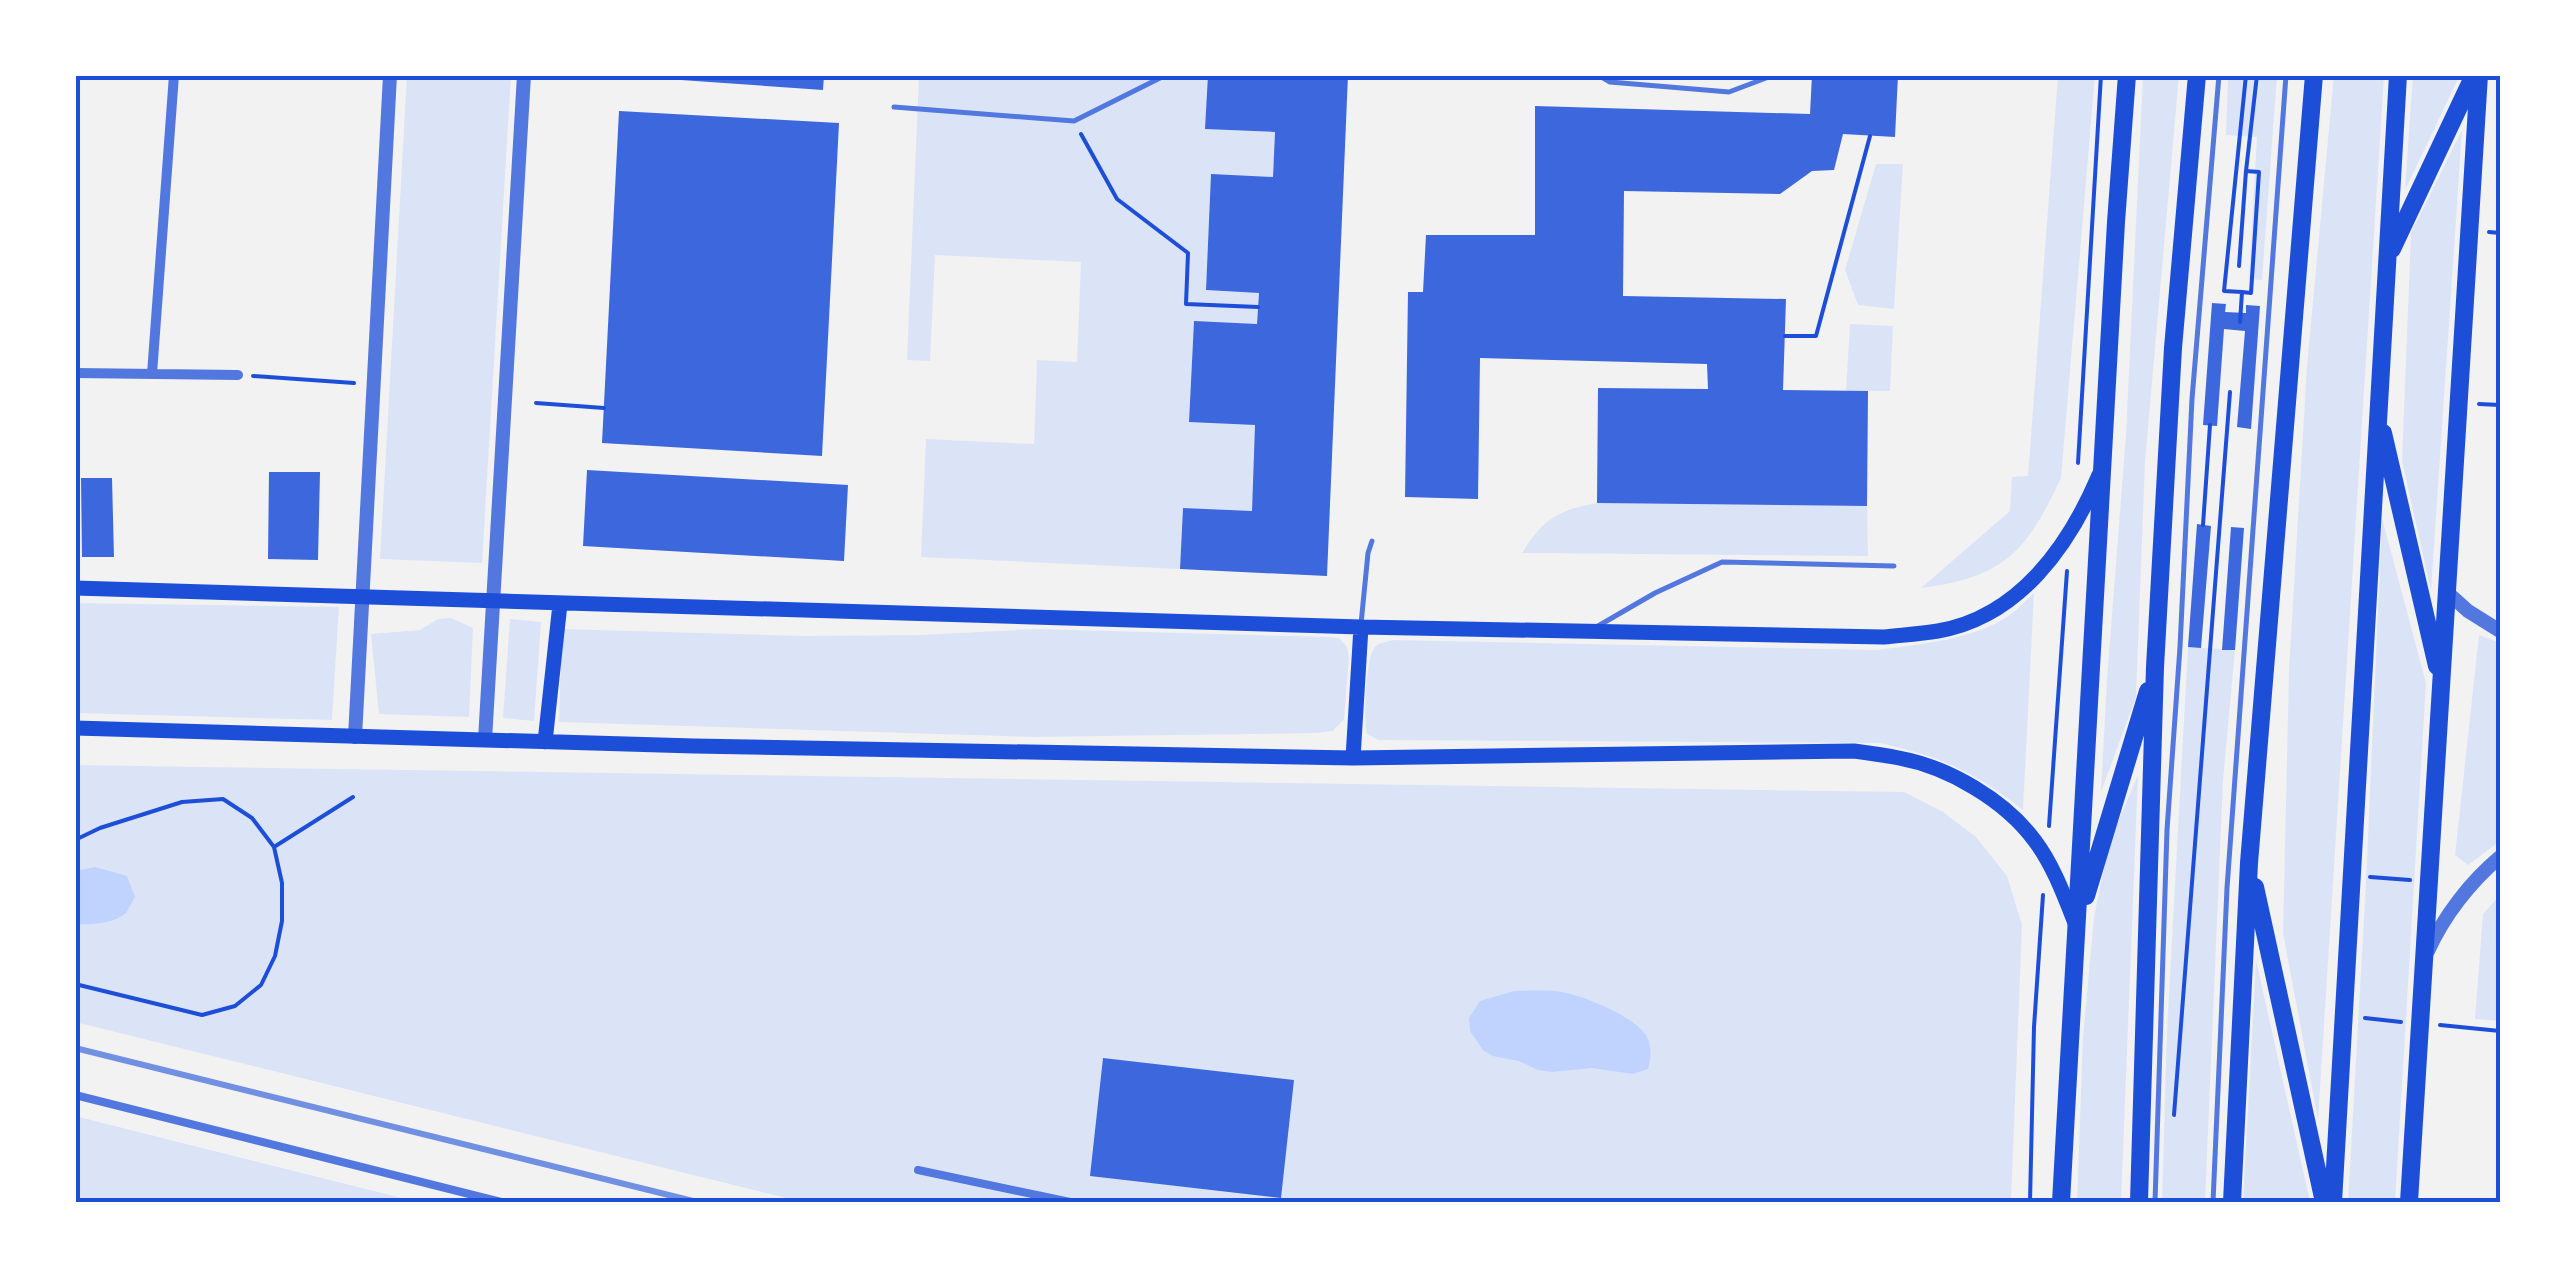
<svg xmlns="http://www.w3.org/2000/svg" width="2575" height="1277" viewBox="0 0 2575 1277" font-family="'Public Sans',sans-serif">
<rect width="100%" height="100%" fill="#f2f2f2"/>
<path fill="#dbe4f7" d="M407,75H511L482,563L380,559Z
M919,75H1208L1206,129L1275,132L1273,177L1211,175L1206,290L1259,293L1257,324L1194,322L1189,421L1255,425L1252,511L1183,508L1180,569L921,557L926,439L1034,444L1037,360L1077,362L1081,262L935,255L930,361L907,360Z
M2058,75H2095L2061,478C2026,552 2005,577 1921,588L2010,511L2012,477L2028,476Z
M2143,75H2179L2145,462L2136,697L2101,792L2107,679L2126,435Z
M2228,75H2277L2262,280L2249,279L2257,137L2226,135Z
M2334,75H2384L2318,1120L2283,933L2289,669L2307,366Z
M2413,75H2460L2405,190Z
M2462,130L2431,591L2402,461L2411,233Z
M1876,164H1903L1894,309L1858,305L1845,270Z
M1850,324L1893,326L1890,391H1846Z
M1597,503L1867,506L1868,556L1522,553C1543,519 1558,510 1597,503Z
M2382,518L2426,683L2395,1202H2348L2366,883Z
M2034,593L2023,810C1975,772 1939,756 1880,743L1378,740L1367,734C1363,720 1366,662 1373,650C1377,642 1386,642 1394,640L1876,650C1917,645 1976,639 2010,615C2018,609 2026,600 2034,593Z
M75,603L339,607L332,720L75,713Z
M451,618L473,628L469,717L379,714L371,634L420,630L438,619Z
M510,619L541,622L534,721L503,718Z
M562,629L804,636L921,635L1036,629L1328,637L1339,638L1347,647L1349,658L1344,719L1333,731L1317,733L1033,737L559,722Z
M2479,635L2500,643V841L2468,865L2455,855Z
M2188,647L2235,650L2223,781L2205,1202H2162L2167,1031Z
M75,765L1904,792L1943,812L1976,837L2007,876L2022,925L2011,1202H802L75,1022Z
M2138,775L2121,1202H2077L2083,1037L2094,917L2109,843Z
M2500,895V1021L2475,1019L2483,914Z
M2256,960L2310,1202H2243Z
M75,1116L418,1202H75Z"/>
<path fill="#bfd3fe" d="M95,867L127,876L135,897C134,899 127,912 126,913C114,924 90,925 75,924V871Z
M1514,991C1528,991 1542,990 1555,991C1578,993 1636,1016 1647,1037C1652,1047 1651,1059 1648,1069L1633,1074L1592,1068L1552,1072L1538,1070L1519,1061L1493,1056L1483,1050L1470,1031L1469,1018L1480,1001Z"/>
<path fill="#3d67dc" d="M653,75H824L823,90L652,78Z
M1208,75H1348L1327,576L1180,569L1183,508L1252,511L1255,425L1189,422L1194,321L1257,324L1259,293L1206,290L1211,174L1273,177L1275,132L1205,129Z
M1812,75H1898L1895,137L1843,134L1834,170L1812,171L1780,194L1624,191L1623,296L1786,299L1783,390L1868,391L1867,506L1597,503L1598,388L1708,389L1707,364L1480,358L1478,499L1405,497L1408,292H1423L1426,235H1535V106L1810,114Z
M619,111L839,123L822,456L602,443Z
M2212,303L2226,304L2225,312L2246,313V305L2260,306L2251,429L2237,427L2245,331L2224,329L2217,426L2203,425Z
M587,470L848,485L844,561L583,546Z
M269,472H320L318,560L268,559Z
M81,478H112L114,557H82Z
M2197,524L2211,526L2201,648L2188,647Z
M2231,527L2244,528L2235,650H2222Z
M1103,1058L1294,1080L1281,1198L1090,1176Z"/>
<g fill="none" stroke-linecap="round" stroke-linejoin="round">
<path stroke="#1d4ed8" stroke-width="4" d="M1081,134L1117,199L1188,253L1186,304L1258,307
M2489,232L2500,233
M2239,266L2246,171L2257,75
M2242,292L2251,293L2259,172L2246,171
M2240,322L2242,292L2224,291L2246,75
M1785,336H1816L1870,136
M253,376L354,383
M536,403L604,408
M2479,404L2500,405
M2078,463L2101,75
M2203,525L2210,425
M2049,826L2067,571
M75,840L100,828L182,802L223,799L252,818L274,847L282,883V921L275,956L261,985L235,1006L202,1015L75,984
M274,847L353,797
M2370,877L2410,880
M2365,1018L2401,1022
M2440,1025L2500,1031
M2174,1115L2230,392
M2030,1202L2034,1027L2043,895"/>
<path stroke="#5277de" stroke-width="5" d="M1598,75L1610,82L1729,92L1774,75
M894,107L1074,121L1166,75
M1361,624L1368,553L1372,541
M1598,626L1655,593L1722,562L1894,566
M2155,1202L2167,830L2180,647L2192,399L2219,75
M2213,1202L2227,888L2286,75"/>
<path stroke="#5277de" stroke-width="8" d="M75,1095L501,1202
M918,1170L1070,1202"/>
<path stroke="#5277de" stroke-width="10" d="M75,373L238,375
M152,374L174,75"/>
<path stroke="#5277de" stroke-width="14" d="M2448,593L2468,611L2500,631
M355,737L390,75
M485,740L524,75
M2428,951C2444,916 2470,882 2500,857"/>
<path stroke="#1d4ed8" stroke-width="15" d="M75,588L1361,627L1884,637C1902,635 1920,634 1938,631C2019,617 2069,546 2099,475
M75,728L694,746L1353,758L1854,751C1869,753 1884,755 1899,758C1948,767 2005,800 2035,841C2053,865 2064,895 2075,923
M545,742L560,604
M1353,758L1361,627"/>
<path stroke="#1d4ed8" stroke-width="18" d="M2392,249L2474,75
M2383,433L2437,666
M2255,887L2324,1202
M2086,896L2148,691
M2061,1202L2116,222L2127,75
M2139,1202L2155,667L2173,348L2197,75
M2232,1202L2249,863L2314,75
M2333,1202L2398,75
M2409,1202L2479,75"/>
<path stroke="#7290e2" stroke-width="6" d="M75,1048L697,1202"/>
</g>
<rect width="2575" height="1277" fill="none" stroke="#ffffff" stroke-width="155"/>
<rect x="78" y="78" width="2420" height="1122" fill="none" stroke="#1d4ed8" stroke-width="4"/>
</svg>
